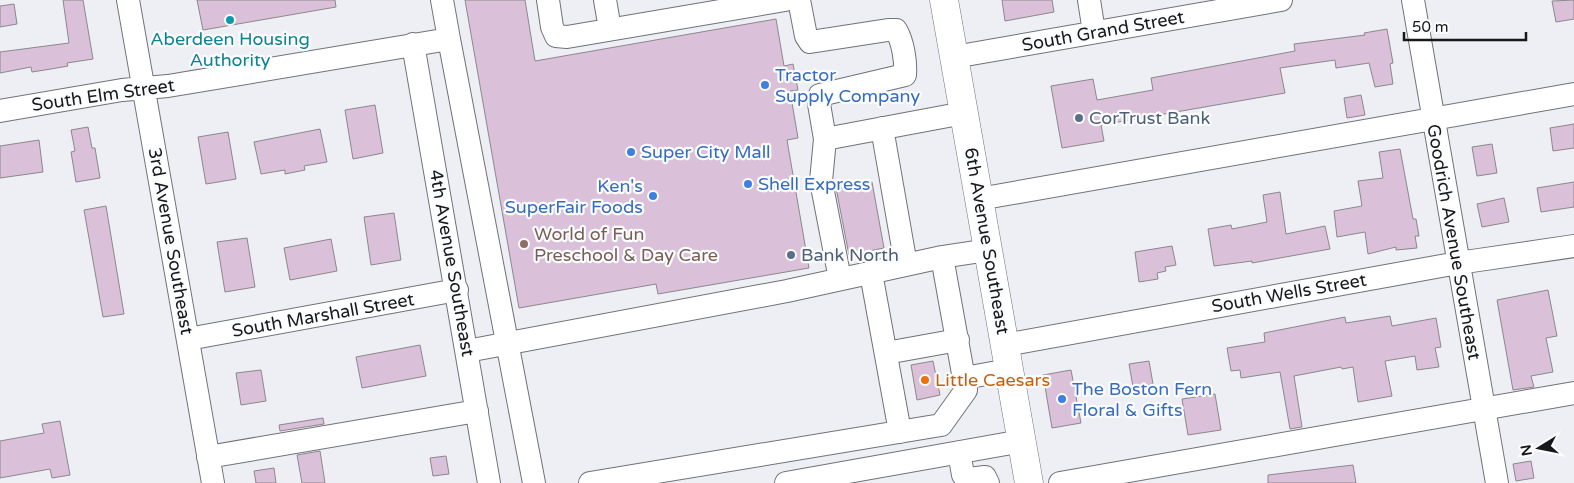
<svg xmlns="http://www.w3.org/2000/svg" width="1574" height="483" viewBox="0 0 1574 483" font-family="'Varela Round',sans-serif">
<rect width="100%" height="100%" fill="#edeff4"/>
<path fill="#dbc0d9" stroke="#8c878c" d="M63,0H83L93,59L67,63L68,66L51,69L32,72L31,67L0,73V52L69,43Z
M197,0H335L336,7L203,30Z
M465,0H525L535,61L776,19L784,66L793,64L798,90L790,91L798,138L787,140L809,268L658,294L656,284L519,308Z
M1002,0H1052L1054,12L1005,21Z
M1574,0V19L1556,22L1552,1Z
M14,4L17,24L0,27V6Z
M1387,29L1393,63L1390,64L1393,84L1375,87L1369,63L1336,68L1335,60L1280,68L1285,93L1101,125L1104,141L1062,148L1051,86L1093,79L1097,100L1153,90L1151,78L1295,51L1294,44L1365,35L1364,33Z
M1361,95L1365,115L1347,118L1344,98Z
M375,105L383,153L353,159L345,110Z
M1574,124V148L1553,151L1550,128Z
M88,127L92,148H95L100,178L76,182L71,152L75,151L71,130Z
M320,129L327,162L304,166L305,170L285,174V170L261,174L254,142Z
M228,132L236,179L206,184L198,137Z
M39,140L43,172L0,178V146Z
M1492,144L1497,173L1477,176L1472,147Z
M1400,149L1413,219H1416L1419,236H1415L1417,248L1396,250V247L1368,254L1365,232L1337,237L1334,211L1362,206L1358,181L1383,178L1379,152Z
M872,182L884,248L849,255L836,188Z
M1574,182V207L1541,212L1537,188Z
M1280,192L1286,234L1325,226L1330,249L1252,263V261L1214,266L1208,229L1231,225L1232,229L1267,222L1263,195Z
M1504,198L1509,222L1482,227L1477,204Z
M106,206L124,314L103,317L84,210Z
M394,213L401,260L371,265L364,217Z
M247,238L255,287L225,292L217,242Z
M331,239L337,271L290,280L284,248Z
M1172,246L1176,265L1165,267L1166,271L1157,273L1158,279L1139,282L1135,252Z
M1548,290L1557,336L1546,338L1553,372L1531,376L1534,387L1513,390L1497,300Z
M1390,316L1392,326L1436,318L1441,347L1435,348L1439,367L1417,370L1415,356L1385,361L1392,396L1358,402L1353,367L1342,369L1341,367L1294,376L1302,427L1290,429L1280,372L1241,378L1240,370L1231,371L1227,348L1265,342L1264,333L1345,317L1346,323Z
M420,345L426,376L362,388L356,357Z
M933,361L940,395L917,400L911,365Z
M1149,361L1153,384L1133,387L1129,364Z
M261,370L266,401L241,405L236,373Z
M1071,370L1081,423L1052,428L1043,375Z
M1215,394L1221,430L1188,435L1182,399Z
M323,418L324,424L280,431L279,425Z
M60,421L70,475L52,478L50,469L0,478V441L44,433L42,424Z
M320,451L325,483H302L297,455Z
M446,456L449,474L433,476L430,458Z
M1531,461L1534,478L1516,481L1513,464Z
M1353,465L1356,483H1268V475Z
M274,468L276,483H256L254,471Z"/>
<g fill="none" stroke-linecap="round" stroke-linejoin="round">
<g stroke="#707277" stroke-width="24">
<path id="minor" d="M128,0L213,483
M442,0L449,39
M548,0L552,27L556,36L567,37L785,0
M605,0L610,29
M799,0L806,36L810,42L888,30H896C903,42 906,61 905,75L820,95L819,104L825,139
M1089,0L1094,32
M1413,0L1497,483
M413,44L489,483
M954,57L1281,0
M0,111L122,90L168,86L449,39L534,483
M882,128L906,265
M979,199L1574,94
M942,257L988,250
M871,273L900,432
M840,279L821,181L825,139L964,113
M188,339L457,290
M1005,345L1458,263L1574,246
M467,351L787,291L942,257L966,390L941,425L590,483
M886,353L958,340
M964,378L1009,370
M959,452L963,475L969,479L985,477L988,483
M208,457L477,411
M786,483L1022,441
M1060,483L1574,393"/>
</g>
<g stroke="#707277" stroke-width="29">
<path id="highway" d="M944,0L1029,483"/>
</g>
<use href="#minor" stroke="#fff" stroke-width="22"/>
<use href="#highway" stroke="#fff" stroke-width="28"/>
</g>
<circle fill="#0f9aa8" stroke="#fbfcfe" stroke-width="2" cx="230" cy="20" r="5"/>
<g fill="#3f7fe0" stroke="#fbfcfe" stroke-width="2">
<circle cx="765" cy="85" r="5"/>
<circle cx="631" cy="152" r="5"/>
<circle cx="748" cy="184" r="5"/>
<circle cx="653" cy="196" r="5"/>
<circle cx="1062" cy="399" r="5"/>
</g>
<g fill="#5c6f8a" stroke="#fbfcfe" stroke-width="2">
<circle cx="1079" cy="118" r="5"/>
<circle cx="791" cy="255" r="5"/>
</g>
<circle fill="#8d6e63" stroke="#fbfcfe" stroke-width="2" cx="524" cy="244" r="5"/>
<circle fill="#e8710a" stroke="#fbfcfe" stroke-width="2" cx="925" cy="380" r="5"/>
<g text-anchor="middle" stroke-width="4.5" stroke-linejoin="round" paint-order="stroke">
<g font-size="18" fill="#18181a" stroke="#fbfcfe">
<text transform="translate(1103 31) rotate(-10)" y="6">South Grand Street</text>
<text transform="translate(103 95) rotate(-8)" y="6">South Elm Street</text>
<text transform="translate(171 241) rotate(80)" y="6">3rd Avenue Southeast</text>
<text transform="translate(987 241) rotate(80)" y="6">6th Avenue Southeast</text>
<text transform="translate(1454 242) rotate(80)" y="6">Goodrich Avenue Southeast</text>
<text transform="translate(452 263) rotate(80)" y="6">4th Avenue Southeast</text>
<text transform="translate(1289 293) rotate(-10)" y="6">South Wells Street</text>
<text transform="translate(323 315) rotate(-10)" y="6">South Marshall Street</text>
</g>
<g font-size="18" fill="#0d838f" stroke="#fbfcfe">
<text x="230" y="45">Aberdeen Housing<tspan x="230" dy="21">Authority</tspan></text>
</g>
<g font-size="18" fill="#366cbe" stroke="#fbfcfe" text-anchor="start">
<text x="775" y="81">Tractor<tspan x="775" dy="21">Supply Company</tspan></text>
<text x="641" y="158">Super City Mall</text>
<text x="758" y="190">Shell Express</text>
<text x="643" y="192" text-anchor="end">Ken's<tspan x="643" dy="21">SuperFair Foods</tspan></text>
<text x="1072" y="395">The Boston Fern<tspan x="1072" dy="21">Floral &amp; Gifts</tspan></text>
</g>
<g font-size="18" fill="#4e5e75" stroke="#fbfcfe" text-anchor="start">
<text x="1089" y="124">CorTrust Bank</text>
<text x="801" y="261">Bank North</text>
</g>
<g font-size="18" fill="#785e54" stroke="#fbfcfe" text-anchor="start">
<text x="534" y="240">World of Fun<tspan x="534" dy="21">Preschool &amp; Day Care</tspan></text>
</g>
<g font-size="18" fill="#c56008" stroke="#fbfcfe" text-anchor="start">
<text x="935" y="386">Little Caesars</text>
</g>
</g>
<g transform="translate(1539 448) rotate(260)" stroke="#fbfcfe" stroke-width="4" paint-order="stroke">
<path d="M0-4L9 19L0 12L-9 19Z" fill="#18181a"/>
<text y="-8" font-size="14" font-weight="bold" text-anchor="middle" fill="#18181a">N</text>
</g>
<path d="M1404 32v8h122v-8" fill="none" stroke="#18181a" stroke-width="2.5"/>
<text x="1412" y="32" font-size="15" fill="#18181a" stroke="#fbfcfe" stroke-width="4" paint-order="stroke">50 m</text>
</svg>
